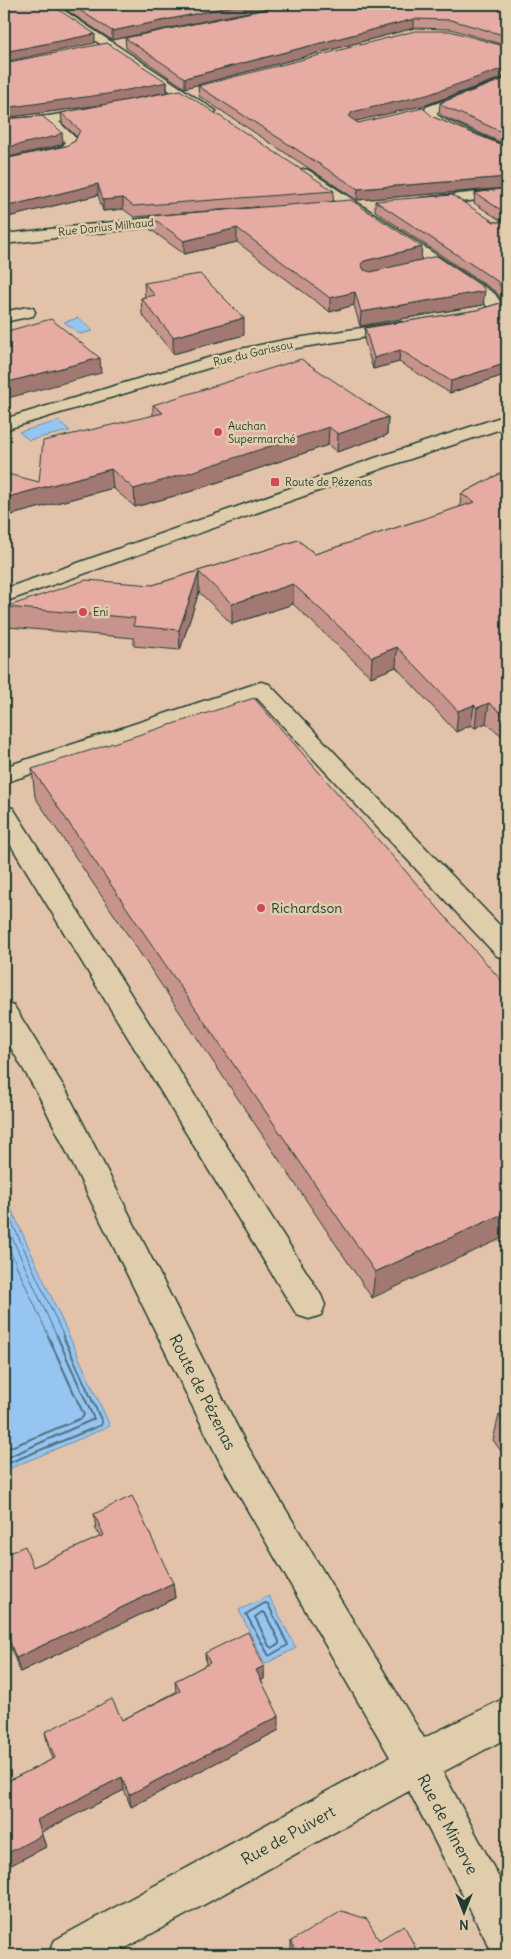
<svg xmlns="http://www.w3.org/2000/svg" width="511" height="1959" viewBox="0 0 511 1959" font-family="Delius,sans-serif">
<rect width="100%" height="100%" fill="#e2c3a9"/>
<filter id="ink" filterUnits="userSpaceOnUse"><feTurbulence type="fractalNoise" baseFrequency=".02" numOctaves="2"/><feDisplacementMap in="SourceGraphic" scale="10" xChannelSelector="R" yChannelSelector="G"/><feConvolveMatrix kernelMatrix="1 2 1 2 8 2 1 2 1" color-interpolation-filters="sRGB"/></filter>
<g filter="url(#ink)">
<path fill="#97c5f2" stroke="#678fa6" d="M78,318L93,331L80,334L64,322Z
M59,421L70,431L29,440L19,432Z
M4,1193L110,1426L4,1471Z
M269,1596L296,1648L265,1664L239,1610Z"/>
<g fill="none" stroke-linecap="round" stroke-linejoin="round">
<path stroke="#4f7380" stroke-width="1" d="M4,1205L64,1337
M4,1220L57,1337
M4,1238L49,1337"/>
<path stroke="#4f7380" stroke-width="2" d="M4,1450L82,1418L84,1415L48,1336
M4,1459L94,1419L57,1336
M4,1465L101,1425L102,1422L63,1336
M265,1603L268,1604L288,1645L269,1656L246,1614Z
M262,1612L265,1613L279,1641V1644L272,1648L269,1646L255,1617Z"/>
<g stroke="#1f3d34" stroke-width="3">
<path id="minor" d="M41,4H54L216,111L214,114H204Z
M507,78V86L437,112V115L443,119L507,147V156L433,125L423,116L426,107Z
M98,108L105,112L103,115L59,122L79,141L75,150L66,154L4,168V160L57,148L64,145L65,142L45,124L4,128V120L48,116Z
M303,169L308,170L495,294L504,308L502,312H490L483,300L298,176L296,173L298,170Z
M507,189V197L422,206L417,205L415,202L417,199L422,198Z
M187,214L192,216L195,219L192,222L4,244V234Z
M27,307L33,308L35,312L33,316L4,322V312Z
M400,322L406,323L408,327L406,331L284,350L235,360L4,430V419L231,351L284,340Z
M261,682L269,684L507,933V958L497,956L257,698L4,783V767Z
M4,806L13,808L321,1295L325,1305L321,1315L309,1319L297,1315L4,834Z
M4,1003L14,1006L67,1092L245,1442L424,1738L507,1697V1738L443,1772L507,1893V1955H499L492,1952L409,1791L113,1955H48L55,1940L390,1757L221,1464L39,1096L4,1036Z"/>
</g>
<g stroke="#1f3d34" stroke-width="3">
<path id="major" d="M507,415V427L392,465L4,602V589L378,457Z"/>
</g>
<use href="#minor" fill="#e0cdab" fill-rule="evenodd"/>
<use href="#major" fill="#e0cdab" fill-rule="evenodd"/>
</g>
<path fill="#c6948c" stroke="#1f3d34" d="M57,4H287L112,40Z
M507,4V46L451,29L414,28L185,88L126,48L125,38Z
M507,47V77L506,76L426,105L355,121L358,123L433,117L507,147V188L357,200L199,96L198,86Z
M507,78V145L444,117L439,113L440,103Z
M167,82V92L112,103L334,191L333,201L421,260L483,305L360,326L354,305L330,312L237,242L184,254L150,229V216L258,207L134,217L123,209L103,211L98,195L4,218V159L66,146L75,141L77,137L62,123L61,113L107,104L4,118Z
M507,188V301H502L496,292L375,211V201L494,222H503L474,203L475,193Z
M144,283L244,335L173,354L142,314L141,298L145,297Z
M507,301V374L450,393L399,362L373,369L364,339L365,328L477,310Z
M153,405L388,417L387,435L337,452L328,445L192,491L135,507L113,488L11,515V516L4,519L39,482L153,415Z
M507,470V740L486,723L475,728L471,725L456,732L396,667L371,677L293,604L232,624L199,592L180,650L134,646V638L8,627L6,607L153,585L298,540L315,554L460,507L461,494Z
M32,769L507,987L372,1298L35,797Z
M507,1411V1459L493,1440L499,1415Z
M94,1514L173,1583L175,1598L20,1672L4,1630V1555L33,1567L100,1537L96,1530Z
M205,1653L264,1666V1679L261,1681L279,1730L131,1807L124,1790L41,1832L46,1847L11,1865L8,1858L4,1860V1783L53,1759L48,1745L45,1732L122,1720L176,1692L175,1681L206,1665Z
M379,1940L419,1955H292L291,1952V1941Z"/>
<path fill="#a17872" stroke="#1f3d34" d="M243,4H287L112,40V31Z
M414,19V28L185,88V78Z
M95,34V43L4,62V52Z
M507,67L506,76L426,105L352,122L349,117L352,112Z
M167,82V92L108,104L4,118V108Z
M62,132L63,143L56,146L4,158V148Z
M507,177V188L357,200L358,189Z
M98,184V195L4,218V207Z
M123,198V209L103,211V200Z
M237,228V242L184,254V241Z
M422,247L421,260L364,274L361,264L364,261Z
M485,291L483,305L360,326L361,312Z
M355,292L354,305L330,312V298Z
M244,318V335L173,354V337Z
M400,350L399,362L373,369L374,358Z
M100,358L101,373L4,399V383Z
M507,363V374L450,393L451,381Z
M388,417L387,435L337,452L338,434Z
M329,427L328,445L192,491L135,507L134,489Z
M111,469L113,488L11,515V516L4,519V499L8,497Z
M199,572V592L180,650L179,630Z
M293,584V604L232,624V604Z
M397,647L396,667L371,677L372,657Z
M489,703L486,723L475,728L477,708Z
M474,705L471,725L456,732L458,711Z
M507,1212V1236L372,1298L375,1272Z
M173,1583L175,1598L20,1672L16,1658Z
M264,1666V1679L256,1683V1670Z
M279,1716V1730L131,1807L129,1795Z
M122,1777L124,1790L40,1833L37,1820Z
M42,1835L46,1847L11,1865L8,1858L4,1860V1846Z"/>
<path fill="#e6aca3" stroke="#1f3d34" d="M4,4H50L95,34L4,52Z
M70,4H243L112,31Z
M292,4H507V36L451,20L414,19L185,78L125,38Z
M415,31H450L507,47V67L427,95L352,112L349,117L358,123L423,108L433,117L507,147V177L358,189L198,86Z
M107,43L167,82L107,94L4,108V63Z
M507,78V134L445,107L440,103Z
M180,90L334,191L133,206L123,198L103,200L98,184L4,207V159L66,146L75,141L80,130L61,113Z
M42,116L62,132L56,136L4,148V119Z
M507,188V214L475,193Z
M452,195L494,222H505L507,220V289L503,290L497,281L375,201Z
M351,200L422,247L364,261L361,264L364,270L371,272L437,256L483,287L485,291L361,312L355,292L330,298L237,228L184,241L150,216Z
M200,274L244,318L173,337L141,298L155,295L144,283Z
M507,301V363L451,381L400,350L374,358L365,328L477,310Z
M51,319L100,358L4,383V332Z
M301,359L388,417L338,434L329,427L191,472L134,489L111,469L8,497L9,498L4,499V473L39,482L43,441L163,413L153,405Z
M507,470V718L489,703L477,708L474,705L458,711L397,647L372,657L293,584L232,604L199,572L179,630L133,626L135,618L6,607L86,580L153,585L298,540L315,554L475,502L461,494Z
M254,698L507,987V1212L375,1272L32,769Z
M507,1411V1427L499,1415Z
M132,1496L173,1583L16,1658L4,1626V1555L25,1546L33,1567L104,1535L94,1514Z
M248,1632L264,1666L256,1670L279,1716L129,1795L122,1777L37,1820L42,1835L6,1854L4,1846V1783L55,1758L45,1732L112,1699L122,1720L180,1691L175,1681L210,1663L205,1653Z
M342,1911L367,1919L379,1940L404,1925L419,1955H297L291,1941Z"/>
</g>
<g fill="#d1495b" stroke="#e0cdab" stroke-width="2">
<circle cx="218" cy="432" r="5"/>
<rect x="270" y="477" width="10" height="10" rx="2.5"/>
<circle cx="83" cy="612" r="5"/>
<circle cx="261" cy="908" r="5"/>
</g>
<g text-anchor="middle" stroke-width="5" stroke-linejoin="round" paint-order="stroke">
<g font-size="11" fill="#1f3d34" stroke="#e0cdab">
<text transform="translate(106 227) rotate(-6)" y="4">Rue Darius Milhaud</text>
<text transform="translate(253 353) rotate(-13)" y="4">Rue du Garissou</text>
</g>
<g font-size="11" fill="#1f3d34" stroke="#e0cdab" text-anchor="start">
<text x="228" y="430">Auchan<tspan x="228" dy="13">Supermarché</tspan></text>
<text x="285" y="486">Route de Pézenas</text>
<text x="93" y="616">Eni</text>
</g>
<g font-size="14" fill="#1f3d34" stroke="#e0cdab" text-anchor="start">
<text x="271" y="913">Richardson</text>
</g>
<g font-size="16" fill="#1f3d34" stroke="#e0cdab">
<text transform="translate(203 1392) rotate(63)" y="6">Route de Pézenas</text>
<text transform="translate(448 1824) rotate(62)" y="6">Rue de Minerve</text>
<text transform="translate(288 1835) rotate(-29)" y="6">Rue de Puivert</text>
</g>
</g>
<rect width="511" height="1959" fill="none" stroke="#e0cdab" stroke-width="20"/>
<rect x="10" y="10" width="491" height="1939" fill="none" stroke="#1f3d34" stroke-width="2" filter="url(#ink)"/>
<g transform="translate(464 1912) rotate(180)" stroke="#e0cdab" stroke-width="4" paint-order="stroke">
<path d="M0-4L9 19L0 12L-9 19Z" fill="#1f3d34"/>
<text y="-8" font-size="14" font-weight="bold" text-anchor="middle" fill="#1f3d34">N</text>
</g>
</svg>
